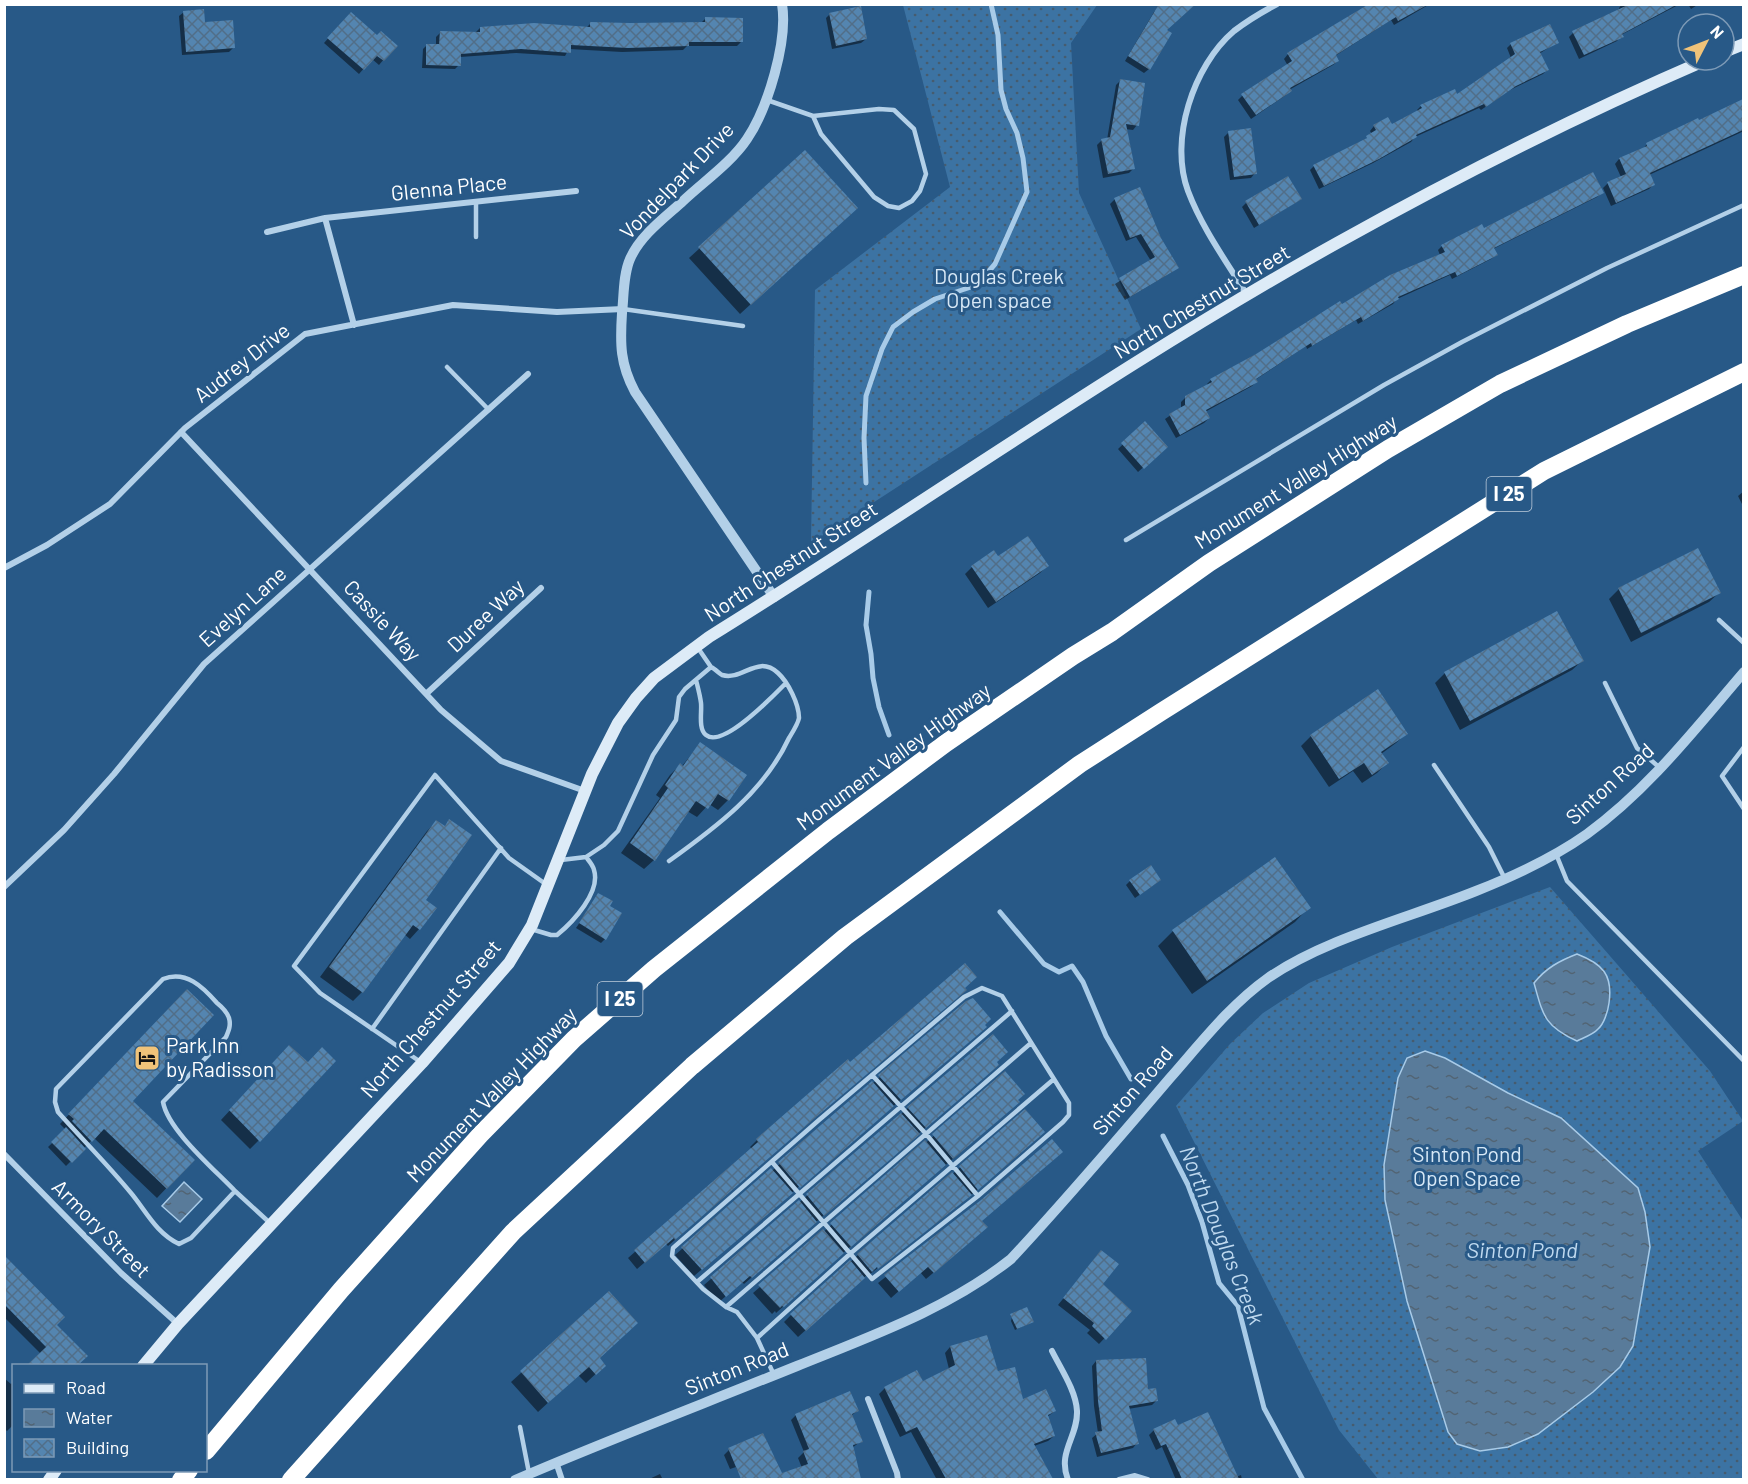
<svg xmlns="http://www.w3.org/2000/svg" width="1748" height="1484" viewBox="0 0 1748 1484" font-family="Barlow,sans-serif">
<defs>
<pattern id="grass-dots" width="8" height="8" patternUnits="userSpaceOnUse" patternTransform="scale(1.5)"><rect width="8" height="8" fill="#3c73a3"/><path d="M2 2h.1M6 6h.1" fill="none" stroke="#465c6f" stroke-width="1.8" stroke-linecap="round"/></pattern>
<pattern id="water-ripples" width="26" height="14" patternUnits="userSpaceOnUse" patternTransform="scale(1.5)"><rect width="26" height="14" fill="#597b9a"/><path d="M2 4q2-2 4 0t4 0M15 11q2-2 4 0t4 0" fill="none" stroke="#526473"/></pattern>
<pattern id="building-cross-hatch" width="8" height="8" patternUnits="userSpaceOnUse" patternTransform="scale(1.5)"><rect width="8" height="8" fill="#5485b0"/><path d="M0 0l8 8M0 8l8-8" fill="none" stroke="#516e88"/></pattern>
</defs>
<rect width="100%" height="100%" fill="#285987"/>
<path fill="url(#grass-dots)" d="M903,5H1097L1071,43L1079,193L1141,329L811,543L815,290L950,187Z
M1550,887L1710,1071L1743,1121L1698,1151L1743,1221V1479H1378L1339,1430L1176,1106L1230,1044L1263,1013L1309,983L1392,947Z"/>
<path fill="url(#water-ripples)" stroke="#a8cbe8" stroke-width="1.5" d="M1577,954C1603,964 1613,975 1609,1003C1608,1011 1604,1024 1598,1029C1594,1034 1583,1038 1577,1041C1544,1026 1543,1015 1534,983C1546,968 1559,961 1577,954Z
M1425,1051L1445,1058L1508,1093L1561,1118L1638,1188L1645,1212L1650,1247L1633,1346L1620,1367L1593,1392L1538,1434L1508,1447L1480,1451L1457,1444L1448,1432L1407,1301L1385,1200L1384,1165L1398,1078L1407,1058Z
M184,1182L202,1199L180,1222L162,1206Z"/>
<path fill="#0007" d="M1162,4L1165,31L1149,69L1144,73L1125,61L1154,12Z
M1378,4H1430L1394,25L1391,20L1335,56L1338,61L1333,65L1289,90L1290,91L1286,95L1251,119L1238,100L1242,96L1288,66L1284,59L1288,54Z
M1622,4H1680L1621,35L1617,41L1579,59L1569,37L1573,33L1620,11L1619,8Z
M1688,4H1699L1691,9Z
M184,12L204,23L233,48L229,52L182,55L179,16Z
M830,14L866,39L861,43L832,49L826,18Z
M346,18L395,46L379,65L372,59L359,74L324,43Z
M705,19L741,42L737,46H687L683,50L622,52L569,49L565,56L516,53L460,57L459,65L455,69L422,68L423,49L427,45H436V37L440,33L476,32L480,28H586L591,23H701Z
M1557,42L1539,54L1547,70L1543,74L1510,90L1481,110L1479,108L1415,137L1411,142L1373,163L1319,189L1310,170L1314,166L1362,142L1372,134L1370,131L1374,126H1392L1418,112L1417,110L1421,106L1456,96L1511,58L1507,48L1511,44Z
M1120,81L1137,125L1133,130L1125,129L1133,169L1129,173L1103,178L1097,145L1101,141L1107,140L1116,85Z
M1744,100V131L1649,175L1653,185L1649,189L1611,206L1603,188L1608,183L1621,177L1615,164L1619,159L1643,149L1647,144Z
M1228,133L1255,173L1251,178L1230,180L1224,137Z
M805,152L846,217L740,314L689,258Z
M1602,192L1597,197L1493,249L1496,255L1491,259L1452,279L1450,275L1397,299L1393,304L1358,324L1356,320L1307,349L1306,346L1255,380L1256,382L1252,386L1205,412L1209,418L1204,423L1176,438L1165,419L1181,408V402L1186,397L1208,386L1207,384L1211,380L1341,306L1440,255L1438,250L1442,246L1483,230Z
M1115,199L1172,272L1125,300L1115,284L1151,261L1136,237L1126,241L1110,204Z
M1301,199L1254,228L1242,207L1246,203Z
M1145,423L1166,447L1138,472L1118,449Z
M1744,491V508L1738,496Z
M997,558L1047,566L1040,573L988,608L965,574L972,567Z
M1619,589L1719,593L1709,602L1631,642L1609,599Z
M1556,614L1582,661L1572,670L1460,730L1435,683L1445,673Z
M1378,691L1406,734L1396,743L1381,754L1387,763L1377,773L1362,783L1353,771L1329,787L1301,746L1311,736Z
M700,744L745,776L728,800L718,810L709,804L697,817L687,811L654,860L644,869L621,853L660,798L656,795L670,775L680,765L682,766Z
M450,821L424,900L419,929L410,939L404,934L362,992L353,1001L320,977L427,831L436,822L444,827Z
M1275,859L1309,907L1295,922L1192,994L1158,946L1173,931Z
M1130,881L1155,884L1135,898L1126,885Z
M599,894L608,906L605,939L601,943L576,928Z
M177,1001L131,1101L193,1160L157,1198L94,1138L66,1166L48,1147L66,1130L60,1124Z
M978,1034L694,1276L675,1255L880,1077Z
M280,1056L259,1140L250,1149L221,1120Z
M990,1072L744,1284L742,1282L718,1303L704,1285L908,1108Z
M1005,1074L1016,1101L1011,1109L843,1253L776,1313L775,1311L772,1314L753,1293Z
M1025,1112L1036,1139L963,1202L870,1274L869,1273L798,1337L784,1322L791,1315L858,1255Z
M807,1123L668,1246L666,1244L637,1269L628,1258L752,1149L750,1147L757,1140Z
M982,1201L979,1234L926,1279L920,1272L891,1298L878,1283Z
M4,1257L55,1325L86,1356L76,1366H29L41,1354L4,1317Z
M1096,1258L1101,1284L1130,1311L1099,1344L1087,1333L1090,1330L1058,1305Z
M609,1293L598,1359L604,1366L586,1383L578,1375L538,1412L511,1382Z
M1013,1314L1030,1323L1015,1330L1011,1321Z
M950,1347L997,1373L1022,1401L1055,1411L1047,1417L1054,1436L1048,1441L1034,1446L1051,1480H979L945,1418L936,1422L960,1480H937L911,1432L900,1437L879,1394L885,1388L922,1383L949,1369L945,1353Z
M1096,1361L1147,1391L1157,1400L1152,1405L1128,1409L1137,1443L1133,1448L1097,1457L1092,1438L1098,1433L1094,1406L1092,1366Z
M4,1378L11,1384L14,1381V1424L7,1431L4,1428Z
M857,1411L851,1416L861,1441L852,1448L860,1480H746L745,1476L741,1478L736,1467L730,1469L724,1455L729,1450L781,1475L802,1468L798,1458L804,1452L791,1420L796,1415Z
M1175,1421L1178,1427L1236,1477L1241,1475L1242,1480H1188V1477L1176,1480L1162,1447L1156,1450L1149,1435L1154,1430Z
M660,1474L663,1480H647Z"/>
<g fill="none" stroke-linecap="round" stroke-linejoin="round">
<path stroke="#a8cbe8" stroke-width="5" d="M866,483L864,438L866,396L882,349L893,327L913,312L935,299L977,285L995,264L1027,192L1023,158L1017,133L1006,109L1001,90L998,35L991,4
M869,592L866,625L871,654L873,678L879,707L889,735
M1000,912L1044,964L1059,972L1072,966L1083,982L1106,1036L1131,1079
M1163,1136L1188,1185L1202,1222L1219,1283L1238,1306L1264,1408L1303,1480"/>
</g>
<path fill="url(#building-cross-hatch)" d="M1159,4H1196L1167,30L1172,33L1150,70L1128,56Z
M1369,4H1429L1398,21L1396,17L1336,55L1339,61L1290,88L1292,91L1256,115L1241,94L1292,61L1287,53Z
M1630,4H1678L1622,34L1624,37L1584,55L1572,31Z
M861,6L867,39L836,46L829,13Z
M204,9L205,22L233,20L235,48L186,52L183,11Z
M351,12L377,35L381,31L398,46L384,61L377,56L364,70L327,38Z
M705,17L743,18V42H689V46L628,48L571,45V53L521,49L461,54V66L426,65V44H439L440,31L480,32V27L534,23L590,27V22L630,23L705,22Z
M1550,24L1559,43L1540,52L1549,70L1516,86L1486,107L1484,104L1416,135L1417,137L1379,159L1324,186L1313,165L1367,138L1366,136L1376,130L1373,125L1388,117L1392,124L1422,108L1420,105L1455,89L1457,94L1515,54L1510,43Z
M1120,79L1145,83L1139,126L1126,124L1135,169L1108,174L1101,139L1110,137Z
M1743,99V130L1650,173L1655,185L1616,203L1607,182L1626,174L1619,158L1647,146L1646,143L1698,118L1699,120Z
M1251,128L1257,174L1234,177L1228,131Z
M805,150L858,208L751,305L698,247Z
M1593,172L1604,193L1494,248L1498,255L1457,276L1455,272L1398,297L1399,299L1363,321L1361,317L1312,346L1311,343L1256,379L1258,382L1206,410L1210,418L1180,435L1169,414L1185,405V396L1212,382L1210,379L1256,354L1340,301L1342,304L1390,275L1445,252L1441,245L1482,224L1484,228Z
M1288,176L1302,199L1259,225L1245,201Z
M1140,187L1161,238L1179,268L1130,297L1119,278L1155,257L1141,234L1130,238L1114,198Z
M1145,421L1168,447L1144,469L1121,443Z
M1028,536L1049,566L996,602L971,566L994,550L998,556Z
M1698,548L1721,593L1641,633L1618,588Z
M1557,611L1584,661L1470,721L1444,672Z
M1378,689L1408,734L1381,752L1389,763L1372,775L1364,763L1339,779L1310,735Z
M700,742L747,775L729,801L718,794L708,809L696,801L655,861L630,843L668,788L665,785L680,763L683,766Z
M449,819L472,835L426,900L437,908L420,930L413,925L363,993L329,967L436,820L445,826Z
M1275,857L1311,908L1207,981L1172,930Z
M1151,865L1161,880L1140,895L1129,880Z
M598,893L613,901L610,906L622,913L606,940L579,923Z
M965,963L977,977L965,988L967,990L816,1117L675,1240L674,1238L645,1263L634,1250L758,1142L756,1139L848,1059L850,1062Z
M187,989L214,1015L133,1101L195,1160L167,1189L104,1129L92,1142L72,1121L74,1119L68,1114Z
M973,998L991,1019L985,1025L987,1027L901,1100L878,1075L966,1001Z
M993,1034L1008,1052L997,1062L999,1065L926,1128L907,1107Z
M289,1045L308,1062L322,1047L336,1061L260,1142L229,1110Z
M1005,1071L1025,1094L1018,1100L1020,1102L953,1159L932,1134Z
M872,1081L894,1106L800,1188L778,1162Z
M1025,1109L1045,1132L978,1190L959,1166Z
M901,1113L920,1134L824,1216L806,1194Z
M66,1127L86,1149L72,1163L51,1142Z
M1052,1139L1063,1152L982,1221L988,1227L934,1273L928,1267L899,1292L884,1275L981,1200Z
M925,1140L946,1165L851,1247L830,1223Z
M771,1168L793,1193L702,1270L681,1247Z
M952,1172L972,1195L878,1269L877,1267L872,1272L857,1254Z
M799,1200L817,1222L752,1278L750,1276L726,1297L710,1277Z
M823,1229L844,1253L784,1307L782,1306L780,1308L758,1285Z
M1101,1250L1119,1264L1103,1284L1132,1311L1106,1340L1092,1326L1094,1323L1063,1298Z
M4,1255L65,1317L57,1325L88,1356L78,1365H27L46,1347L4,1304Z
M850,1260L865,1278L806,1331L790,1314Z
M609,1291L638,1323L600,1358L606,1366L596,1375L589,1367L548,1403L520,1371Z
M1027,1307L1034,1322L1017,1329L1010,1314Z
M987,1335L998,1371L1015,1367L1023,1399L1046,1389L1056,1411L1048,1415L1055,1436L1034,1444L1053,1479H946L917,1427L906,1432L884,1387L917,1370L923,1381L955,1365L950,1346Z
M1146,1358L1148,1389L1156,1388L1158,1401L1129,1406L1139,1444L1101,1453L1095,1432L1102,1431L1098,1401L1096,1360Z
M850,1391L859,1411L852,1414L863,1442L853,1445L861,1479H741L728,1448L763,1433L782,1473L808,1464L803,1451L809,1449L795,1414Z
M1208,1412L1239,1479H1182L1166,1444L1161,1446L1153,1429L1175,1419L1178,1425Z"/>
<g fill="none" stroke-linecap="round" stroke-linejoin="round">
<path stroke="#b3d0e8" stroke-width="4.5" d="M767,100L813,116L879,109L894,110L914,129L926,174L920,191L912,201L899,208L888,206L874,197L821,134L813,116
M476,237V202
M623,309L743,326
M447,367L489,410
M1126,540L1384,385L1462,342L1607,268L1744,205
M1719,620L1744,643
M696,680C698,688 700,695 701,703C702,712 698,729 706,735C723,749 775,694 786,683
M1605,683L1637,748L1660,768
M1744,747L1722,776L1744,809
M1434,765L1489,847L1505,879
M1556,854L1567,881L1744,1061
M561,860L586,857L604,845L618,831L653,755L676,720L679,697L685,689L711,667L698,648
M669,861C715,828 764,792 789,738C792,733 798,724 799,718C799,704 788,682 778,673C757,654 743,681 722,675C719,673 715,669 711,667
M531,929L551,935H557C573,922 601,892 594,870C593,865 589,861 586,857
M372,1029L501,848
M422,1063L320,993L294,966L435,775L509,858L547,885
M872,1075L926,1134L978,1196
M772,1162L872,1279L978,1196L1063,1122L1069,1115V1103L1002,996L982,988L964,997L819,1120L673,1248L672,1256L703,1289L726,1307L737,1312L757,1338L774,1375
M235,1191C214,1169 168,1130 163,1102L226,1037C229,1030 231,1025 229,1018C227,1012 222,1007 217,1003C203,987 186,970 163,979L56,1089L55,1102L58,1112C82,1139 108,1165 131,1193C146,1211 156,1233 179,1244L191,1238L235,1191L271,1224
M697,1282L1012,1011
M726,1307L1031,1043
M757,1338L851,1253L1054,1079
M520,1427L529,1473"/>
<path stroke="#b3d0e8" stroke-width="6" d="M325,218L354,325
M267,232L325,218L576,191
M1247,295C1226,261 1202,228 1188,191C1169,140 1193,66 1234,31C1247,21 1262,12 1277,4
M181,432L441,710L501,761L585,791
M4,568L47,545L110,504L185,428L305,334L453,305L557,312L623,309
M426,694L541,588
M4,887L64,830L114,774L204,664L528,374
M4,1154L121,1273L178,1324
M1052,1351C1061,1369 1076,1391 1077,1411C1078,1437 1057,1452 1068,1480
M868,1399L897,1473L898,1480
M556,1462L562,1480
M1119,1480L1135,1476L1148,1480"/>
<path stroke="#b3d0e8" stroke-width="10" d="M774,597L635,392C620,364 620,344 622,313C624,296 623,275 630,259C640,236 663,219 682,202C703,182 731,163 747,139C768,108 788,41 782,4
M515,1480C608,1440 703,1404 797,1366C871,1336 948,1309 1011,1259C1066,1200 1118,1139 1170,1078C1200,1044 1230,1005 1268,978C1326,938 1409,918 1476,891C1514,876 1553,858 1587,834C1648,790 1695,729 1744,672"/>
<path stroke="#ddebf7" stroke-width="12" d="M1724,52L1744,44
M143,1366L178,1324L422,1063L509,963L532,925L592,774L618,723L636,698L654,678L709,637C919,507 1121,363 1337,243C1457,176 1581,114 1706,60
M49,1480L56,1470"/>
<path stroke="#fff" stroke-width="18" d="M206,1451L341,1290L480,1135L574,1039L654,969L828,831L946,743L1073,656L1112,632L1209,563L1388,449L1500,384L1627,324L1744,275
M181,1480L189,1470
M291,1480L513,1232L692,1066L845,937L1080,764L1161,712L1544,471L1744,372"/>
</g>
<defs>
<g id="hotel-square" transform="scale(1.35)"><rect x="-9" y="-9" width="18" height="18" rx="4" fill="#f0c379" stroke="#285987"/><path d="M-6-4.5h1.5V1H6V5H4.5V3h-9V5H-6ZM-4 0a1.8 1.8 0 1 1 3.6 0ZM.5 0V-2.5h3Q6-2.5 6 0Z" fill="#111"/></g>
</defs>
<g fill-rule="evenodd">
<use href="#hotel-square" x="147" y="1058"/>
</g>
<g text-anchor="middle" stroke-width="6" stroke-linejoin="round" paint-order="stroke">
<g fill="#285987" stroke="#becddb" stroke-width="1.5">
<rect x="1486.5" y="477" width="45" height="34" rx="4.5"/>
<rect x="597.5" y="982" width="45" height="34" rx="4.5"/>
</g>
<g font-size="20" font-weight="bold" fill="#fff">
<text x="1509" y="501">I 25</text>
<text x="620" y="1006">I 25</text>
</g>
<g font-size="21" fill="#fff" stroke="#285987">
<text transform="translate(677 181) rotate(-46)" y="7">Vondelpark Drive</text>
<text transform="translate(449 188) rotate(-6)" y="7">Glenna Place</text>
<text transform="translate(1202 302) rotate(-31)" y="7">North Chestnut Street</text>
<text transform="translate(242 363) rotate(-38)" y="7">Audrey Drive</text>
<text transform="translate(1296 482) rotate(-32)" y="7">Monument Valley Highway</text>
<text transform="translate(791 562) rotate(-33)" y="7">North Chestnut Street</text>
<text transform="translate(243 607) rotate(-42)" y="7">Evelyn Lane</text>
<text transform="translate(486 616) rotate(-43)" y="7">Duree Way</text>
<text transform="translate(382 621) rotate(47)" y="7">Cassie Way</text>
<text transform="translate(894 757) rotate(-36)" y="7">Monument Valley Highway</text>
<text transform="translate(1610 784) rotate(-42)" y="7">Sinton Road</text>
<text transform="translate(431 1019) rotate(-49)" y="7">North Chestnut Street</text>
<text transform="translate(1133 1091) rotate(-49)" y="7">Sinton Road</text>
<text transform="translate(492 1095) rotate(-46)" y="7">Monument Valley Highway</text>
<text transform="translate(101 1229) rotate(45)" y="7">Armory Street</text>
<text transform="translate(737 1369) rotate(-22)" y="7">Sinton Road</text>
</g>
<g font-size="21" fill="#d7e8f6" stroke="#285987">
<text x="999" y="284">Douglas Creek<tspan x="999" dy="24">Open space</tspan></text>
<text x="1467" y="1162">Sinton Pond<tspan x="1467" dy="24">Open Space</tspan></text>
</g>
<g font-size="21" fill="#fff" stroke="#285987" text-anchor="start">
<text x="166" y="1053">Park Inn<tspan x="166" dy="24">by Radisson</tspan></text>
</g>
<g font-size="22" font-style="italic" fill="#bfd9ef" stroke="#285987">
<text transform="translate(1222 1235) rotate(68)" y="8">North Douglas Creek</text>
<text x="1522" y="1258">Sinton Pond</text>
</g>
</g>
<rect width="1748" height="1484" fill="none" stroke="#ffffff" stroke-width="12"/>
<rect x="12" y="1364" width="195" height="108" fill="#285987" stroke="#7e9bb7" stroke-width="1.5"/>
<rect x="24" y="1384" width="30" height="9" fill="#ddebf7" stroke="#7e9bb7" stroke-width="1.5"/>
<text x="66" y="1394" font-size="18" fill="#ffffff">Road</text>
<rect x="24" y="1409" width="30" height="18" fill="url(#water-ripples)" stroke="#7e9bb7" stroke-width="1.5"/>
<text x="66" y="1424" font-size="18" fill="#ffffff">Water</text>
<rect x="24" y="1439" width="30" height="18" fill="url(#building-cross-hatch)" stroke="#7e9bb7" stroke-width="1.5"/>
<text x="66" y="1454" font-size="18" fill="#ffffff">Building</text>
<g transform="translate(1706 42) rotate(48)"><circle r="28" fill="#285987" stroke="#7e9bb7" stroke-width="1.5"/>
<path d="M0-4.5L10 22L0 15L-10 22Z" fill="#f0c379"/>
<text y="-9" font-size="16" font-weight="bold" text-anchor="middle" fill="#ffffff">N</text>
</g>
</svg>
